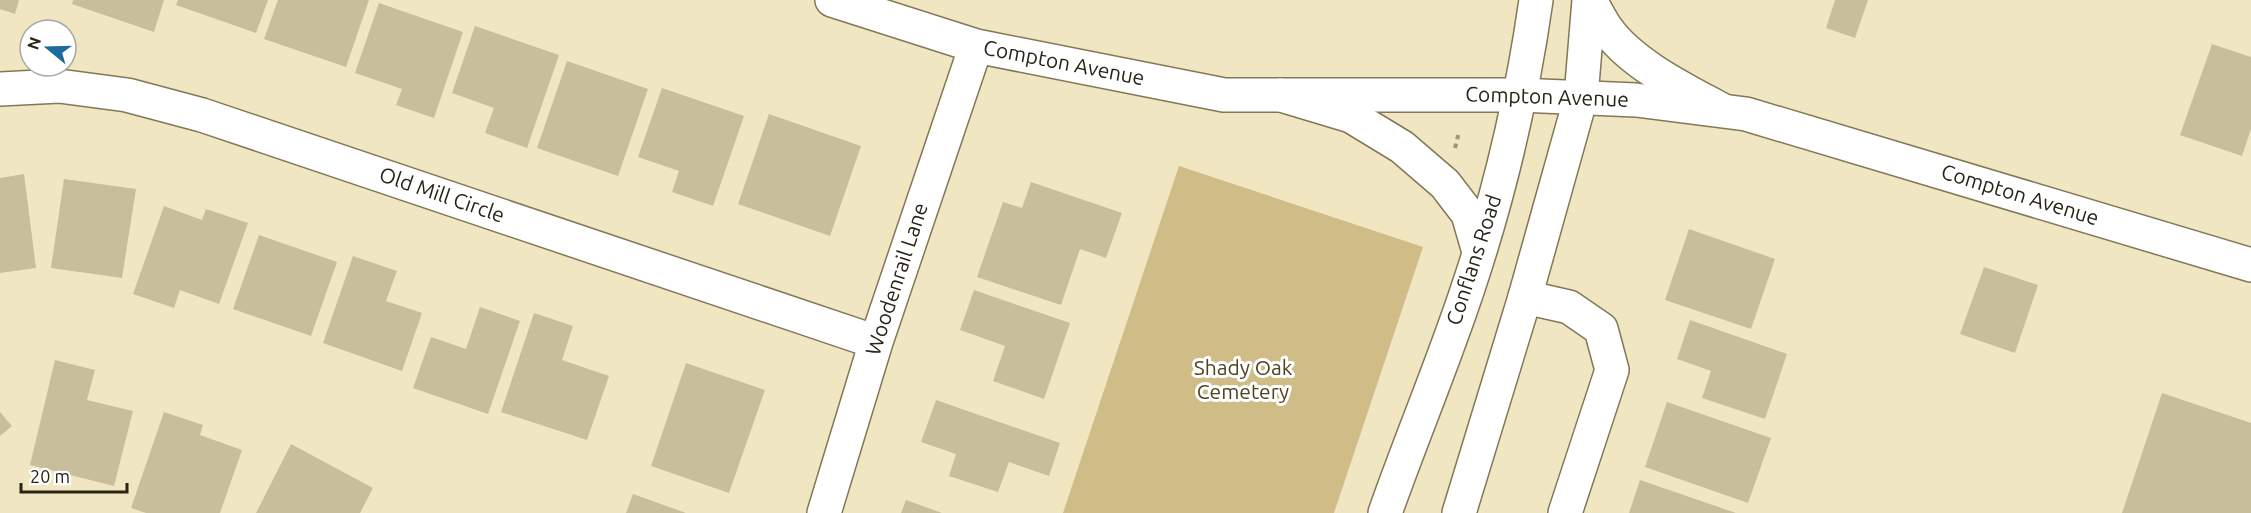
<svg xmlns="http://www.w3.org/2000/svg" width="2251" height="513" viewBox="0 0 2251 513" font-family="Ubuntu,sans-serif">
<rect width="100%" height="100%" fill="#f1e6c2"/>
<path fill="#cfbc86" d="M1179,166L1423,247L1334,513H1063Z"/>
<path fill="#c9be9b" d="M0,0H19L15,14L0,9Z
M73,0H164L154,32L72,4Z
M178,0H268L256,33L176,5Z
M278,0H369L346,67L264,39Z
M1835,0H1868L1855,38L1826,28Z
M379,3L463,32L434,118L396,105L402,89L355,73Z
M475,26L559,55L527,148L485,133L494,108L452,93Z
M2212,44L2251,57V129L2242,156L2180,135Z
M567,61L648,89L618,176L537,148Z
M662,88L744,116L713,206L672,192L679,171L638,157Z
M769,114L861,146L830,236L738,204Z
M24,174L36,268L0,273V178Z
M64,179L136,189L122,278L51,268Z
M1031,182L1122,213L1106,258L1080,249L1061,305L977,277L1003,202L1022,208Z
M164,206L202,220L206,209L248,223L219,304L180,290L174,308L133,294Z
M1689,229L1775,259L1751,329L1665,300Z
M259,235L337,262L311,336L233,309Z
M353,256L397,271L386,301L422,313L402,371L323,343Z
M1984,267L2038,285L2015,353L1960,334Z
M974,290L1070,323L1044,399L993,381L1005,346L960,330Z
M480,307L520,321L488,414L413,388L431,337L466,349Z
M534,313L573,326L562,360L609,376L587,440L501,412Z
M1690,320L1787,354L1765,419L1702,398L1711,371L1677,359Z
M55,360L95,370L87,400L133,411L114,486L30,465Z
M686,363L765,390L729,493L651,466Z
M2162,393L2251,423V513H2122Z
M936,400L1060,443L1049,476L1009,462L998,492L949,476L956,454L921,442Z
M1667,402L1771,438L1748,503L1645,467Z
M0,412L12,426L0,436Z
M164,412L203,425L200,435L242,450L220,513H146L131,508Z
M291,444L373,488L360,513H256Z
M1640,480L1736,513H1629Z
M633,494L686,513H626Z
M906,500L942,513H901Z"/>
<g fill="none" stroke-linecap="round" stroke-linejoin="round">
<g stroke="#827757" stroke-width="36">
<path id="minor" d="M832,0L976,46L1224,95H1520L1636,100L1746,114L2251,265
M0,89L59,86L127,95L202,115L876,342
M1525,297L1569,307L1601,329L1612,370L1565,513
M824,513L876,342L976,46"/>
</g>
<g stroke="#827757" stroke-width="36">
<path id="major" d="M1590,0C1595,9 1600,19 1606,28C1631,64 1685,90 1722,110
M1281,95L1351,116L1402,147L1445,184L1468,214L1479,252
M1385,513C1411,439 1442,366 1467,291C1499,196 1522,99 1536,0
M1459,513L1525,297L1581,97L1589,0"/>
</g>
<path stroke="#9f977c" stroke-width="4" stroke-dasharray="4.5 4.5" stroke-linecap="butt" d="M1455,148L1459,132"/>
<use href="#minor" stroke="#fff" stroke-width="33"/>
<use href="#major" stroke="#fff" stroke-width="33"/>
</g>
<g text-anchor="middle" stroke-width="6" stroke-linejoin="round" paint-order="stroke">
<g font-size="21" fill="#282416" stroke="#fff">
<text transform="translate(1064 63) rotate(11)" y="7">Compton Avenue</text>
<text transform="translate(1547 97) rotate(2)" y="7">Compton Avenue</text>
<text transform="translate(442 195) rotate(19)" y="7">Old Mill Circle</text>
<text transform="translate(2020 195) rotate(17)" y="7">Compton Avenue</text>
<text transform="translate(1474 260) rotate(-72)" y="7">Conflans Road</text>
<text transform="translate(897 279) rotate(-72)" y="7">Woodenrail Lane</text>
</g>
<g font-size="21" fill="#4f431e" stroke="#fff">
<text x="1243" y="375">Shady Oak<tspan x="1243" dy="24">Cemetery</tspan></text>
</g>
</g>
<g transform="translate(48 48) rotate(289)"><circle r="28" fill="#ffffff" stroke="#a9a7a2" stroke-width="1.5"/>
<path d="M0-4.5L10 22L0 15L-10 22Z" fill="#1b6b9d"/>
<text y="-9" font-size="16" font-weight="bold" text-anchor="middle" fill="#282416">N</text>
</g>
<path d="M21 483v9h106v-9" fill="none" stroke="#282416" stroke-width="3"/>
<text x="30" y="483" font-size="18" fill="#282416" stroke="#ffffff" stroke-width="4.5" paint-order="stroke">20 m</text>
</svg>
